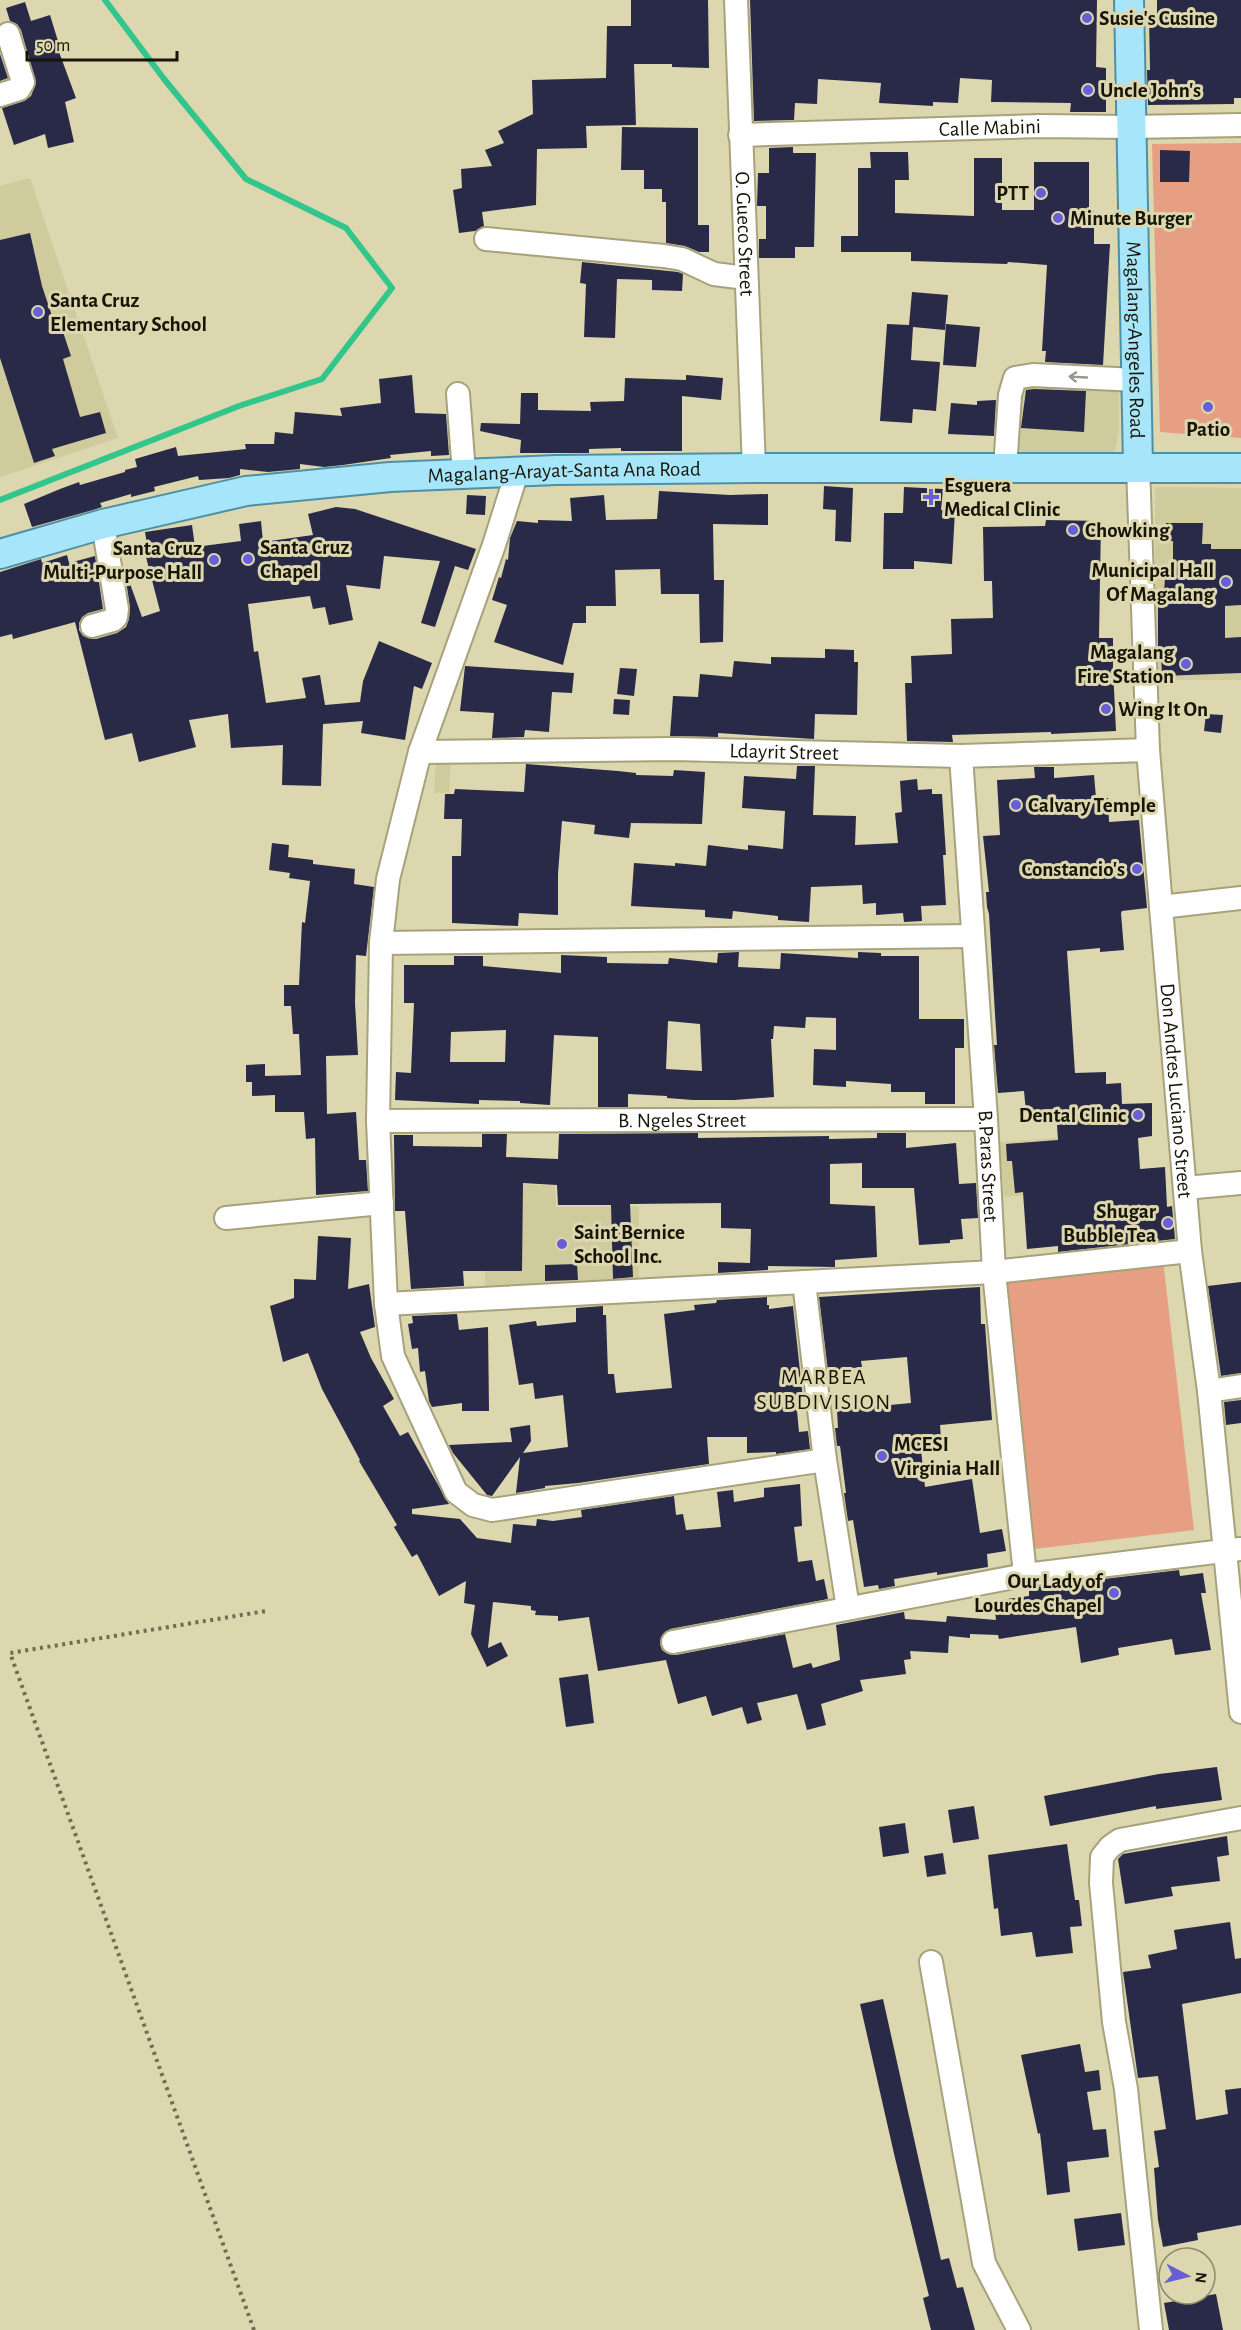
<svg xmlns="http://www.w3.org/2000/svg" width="1241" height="2330" viewBox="0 0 1241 2330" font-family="'Alegreya Sans',sans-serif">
<rect width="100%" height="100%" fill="#dcd7af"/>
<path fill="#d0cb9d" d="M30,178L118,438L0,477V186Z
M1004,369L1119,375V431L1115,451L1104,455L1002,453Z
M1155,487L1241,488V680H1155Z
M436,755L451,756L449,793H434Z
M1057,1138L1061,1192L1004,1197L1000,1142Z
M483,1184L555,1185L556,1207L639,1206V1281L485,1289Z"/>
<path fill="#e69f83" d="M1241,143V438L1160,432L1152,144Z
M1163,1260L1194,1530L1034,1549L1003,1279Z"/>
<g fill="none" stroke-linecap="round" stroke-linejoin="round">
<path stroke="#32c68d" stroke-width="6" d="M0,500L239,406L322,379L392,288L346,228L246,179L164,79L105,0"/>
</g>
<path fill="#292a47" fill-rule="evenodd" d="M631,0H708L709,68L672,67V64H634L636,125L586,126L587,148L537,149L536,205L482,212L484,226L475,231L459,233L453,190L462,188L461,169L492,166L485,150L504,143L498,131L533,114L532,80L606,78L607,26H631Z
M750,0H1097L1096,67L1106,68V112H1070L1071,103L991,102L992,80L960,78L958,103L933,102V106L879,103L881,83L818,79L817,104L795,103L794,120L754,121Z
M1157,0H1241V98H1234V104L1148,105L1147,70H1150L1149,18L1157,19Z
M25,2L31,21L50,15L61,51L59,52L76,98L65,102L74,142L48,148L45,134L14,145L2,108L24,101L31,96L36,83L21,30L17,24L10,21L6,8Z
M0,54L8,78L0,81Z
M622,127L698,128V225H709V252H699L685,246L666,243V202H662V189H644V170H621Z
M793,147V153H816L814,247H795V258H759V239H766V206H757L758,173H769V148Z
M1160,150L1190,151L1189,182H1160Z
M870,152H908L909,180H895V213L974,216V158H1002V210H1034V162H1089V210H1094V244H1110L1103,365L1045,362L1046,351H1042L1047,265L1008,262L1007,264L911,261V252H841V236H858V168H871Z
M30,233L42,286L54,322L59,320L71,356L63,359L80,417L100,412L106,433L52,449L55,456L34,463L0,358V240Z
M582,262L678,272L683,274L682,291L652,290V280L617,279L615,338L584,337L586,284L580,283Z
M912,292L948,295L945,330L913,327L911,360L940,362L936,411L913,409L912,423L880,421L887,324L909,325Z
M946,324L980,327L976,367L943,365Z
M412,375L415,413L446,414L449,455L431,456V451L390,455L391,458L343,465L324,467L300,464V469L268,472L240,469V475L229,478L199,480L198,476L154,487L155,491L131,497V494L100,503L102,507L93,510L32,527L24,504L60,489L79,482L80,485L125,472V470L137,467L135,459L176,447L178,456L246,449L245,444H274L275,432L293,434L295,412L342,416L340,408L381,403L379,379Z
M686,375L723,378L721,400L682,396V451H621V448L589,449V453H520L521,440L480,431L481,423L520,424L521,393H538V410L591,411L590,402L624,401L625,378L686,380Z
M1034,389L1086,391L1084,432L1021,428L1026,390Z
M996,400L994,436L948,434L951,403L977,405V401Z
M824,486L853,488L851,542L835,541L836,510L823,509Z
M904,487L943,489L941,510L955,511L952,564L914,561V569H883L884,513H903Z
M659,491L730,495L768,494V525L713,524L714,580H724L723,642L700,643L699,594H661L660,569L615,570L616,606H586V623H573L563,665L494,642L507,605L492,600L499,577L501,578L506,559L508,560L510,538L517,521L538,523V520L572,521L570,498L604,495L606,520L657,519Z
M467,495L486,496L485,515L466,514Z
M336,507L355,509L476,549L468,570L455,566L435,627L421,623L440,561L384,556L380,589L346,585L353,620L329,625L325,607L313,609L310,596L248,604L254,652L258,651L266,703L306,698L302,678L320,675L325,705L360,702L363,681L379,641L432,663L422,689L414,686L405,740L361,733L363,721L323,724L321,786L282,785L283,745L231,748L228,714L189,720L196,747L139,762L132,733L105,740L75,622L13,639L12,634L0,637V572L41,559L42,563L67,555L69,563L95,556L103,609L88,613L82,617L79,623V630L83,636L96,639L117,633L126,627L129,619L130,607L124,567L142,617L160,611L146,557L149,556L145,532L192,525L195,547L241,541L239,524L261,521L263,542L313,535L308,514Z
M1046,520L1101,521L1099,638H1113V668L1116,731L1051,734V732L952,735L953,742L907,741L905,683H912L911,656L952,654L951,619L993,618L992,581H984L983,527L1045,526Z
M1166,523H1203L1202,544H1211V549H1241V605L1225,606V638L1241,637V673L1162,676L1161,650H1158V593H1164L1165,578H1173V541H1166Z
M825,649L854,650V662H858L857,715L815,714L814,739L718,733V737L670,736L673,696L698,697L700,674L732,677L734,661L771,664V657L825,658Z
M465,666L574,673L572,693L552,692L549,732L525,730L524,737L492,738L494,713L460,711Z
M620,668L637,669L634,696L617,694Z
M614,699L630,700L629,715L613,714Z
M1206,714L1223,715L1221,733L1204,731Z
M526,764L618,771L636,773V775L673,776L674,770L705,772L702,824L631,823L629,838L594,834L595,825L562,821L558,874V915L519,913L518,926L452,923V856H461L462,819H444L445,794H454L455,789L524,792Z
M797,766H815L813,815L856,816L855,845L898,843L895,813L902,812L900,781L917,779L918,790L932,789V794H942L946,855H943L946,905L921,906L922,921L904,922L903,913L876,915V903L863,904L862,885L811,887L809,922L778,920V916L733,911L732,919L705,917V910L631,906L634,863L675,866V863L706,866L708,845L748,850V845L783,849L785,811L742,808L744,776L796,779Z
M1034,767H1054V778L1094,775L1096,798H1108L1109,822L1139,820L1147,908L1122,911L1121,913L1124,950L1100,952V948L1067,951L1075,1073L1106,1072V1084L1121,1083L1122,1104L1152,1103V1136L1138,1138L1140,1169L1165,1167L1167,1207L1172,1206L1175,1239L1058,1252V1246L1027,1249L1023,1192L1015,1193L1012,1161H1007L1006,1144L1058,1140L1056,1109L1026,1112L1024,1091L998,1093L994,1045H997L995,1014L989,914L987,907L986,892H989L983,836L1000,835L997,780L1035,778Z
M272,843L289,845L288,857L313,860V864L355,869L354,884L374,887L366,956L356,955L355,1003L358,1055L326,1056L327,1114L356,1112L359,1160H366L368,1191L316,1195L315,1138L306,1139L304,1112H275V1095L252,1096V1082H246V1065L265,1064V1076L301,1075L299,1034H293L291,1006H284V985H299L302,922L305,923L310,881L289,878L290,873L269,870Z
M739,952L738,967L780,969L781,953L858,958V952L881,953V956H919V1019H964V1048H955V1104H925V1092H891V1084L846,1081V1087L813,1085L814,1049L836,1050V1018L806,1017L805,1028L774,1026L773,1039H771L774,1097L734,1100H693L667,1098V1096L628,1094V1107H598V1037L554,1035L550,1105L520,1103V1101L479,1100V1104L395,1100L396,1072L411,1073L414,1003H404V965H454V956H483V966L561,973V955L607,957V963L668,964L669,958L717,963L718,953ZM668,1021L700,1024L702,1071L666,1069ZM506,1030L505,1062H450L451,1032Z
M698,1133V1138L829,1136V1139L877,1138V1133H906V1148L956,1143L959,1184L976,1183L978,1218L961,1219L963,1239L950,1240V1243L919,1245L914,1188H862V1163L830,1164V1204L875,1206L877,1257L835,1260V1267L768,1266V1270L718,1273V1262L750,1263L751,1229L721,1228V1203L630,1204L633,1277L613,1279L611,1205H558L557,1185L523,1183L522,1271H463L464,1286L411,1289L405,1211H395L394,1135H413V1146L482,1147V1134H507L506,1157L558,1159L559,1134Z
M318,1236L351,1238L348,1289L369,1284L375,1327L360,1332L371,1358L394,1399L383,1406L400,1436L408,1432L449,1504L412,1509V1514L460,1519L477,1538L511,1543L513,1524L536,1526L537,1519L553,1521L582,1517L581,1510L674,1496L676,1515L683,1514L686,1530L721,1527L717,1492L733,1490L734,1502L764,1497V1488L800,1484L802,1526L794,1527L798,1562L812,1560L816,1581L824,1579L828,1599L670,1629L661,1637L660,1644L662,1650L668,1654L676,1655L785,1634L793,1668L811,1663L813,1668L840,1660L836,1625L904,1612L905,1619L946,1622L947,1616L996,1620L994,1601L1029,1596V1588L1179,1570L1180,1576L1203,1573L1206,1593H1201L1211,1650L1175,1655L1172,1639L1118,1648L1119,1655L1081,1663L1076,1627L999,1639L998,1635L970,1634V1638L949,1636L948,1653L910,1651L911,1659L904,1660L906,1674L860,1680L863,1691L821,1704L826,1725L807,1730L797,1694L757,1703L762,1720L747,1724L742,1707L712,1716L706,1696L678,1704L666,1660L598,1671L589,1617L558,1621V1616L535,1615L536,1611L531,1610V1606L493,1602L488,1648L501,1642L508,1656L487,1667L471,1634L475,1605L464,1603L466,1581L439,1596L417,1554L412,1557L394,1527L397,1525L359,1461L360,1460L322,1389L308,1353L283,1362L270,1306L294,1298V1279L316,1280Z
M577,1264L578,1280L545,1281V1265Z
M1241,1282V1373L1221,1376L1208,1286Z
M980,1287L981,1324H985L992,1420L940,1425L941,1438L920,1440L925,1487L972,1479L980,1533L1002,1529L1006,1551L987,1554L988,1567L937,1575V1572L894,1579L895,1586L879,1589L878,1585L864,1587L853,1520L848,1521L844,1493H846L840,1446H837L835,1428H838L837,1410L911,1403L907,1357L861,1361L862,1367L828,1371L819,1297Z
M767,1297V1305H769V1309L793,1306L803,1399L796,1400L799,1432L808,1431L810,1449L776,1454V1452L747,1453V1437H707L709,1464L578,1483L545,1486V1488L516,1493L520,1457L492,1496L487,1495L453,1453L449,1445L512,1442L510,1428L530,1425L531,1441L523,1453L568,1447L563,1395L535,1399L533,1383L519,1385L509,1325L536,1321L537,1326L576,1322V1308L603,1306V1315H606L608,1374H614L616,1393L672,1388L664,1314L695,1310L694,1305L716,1303L717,1300Z
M457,1314L459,1330L488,1327L489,1411H462V1403L432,1407L429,1401L425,1371L420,1372L418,1348L412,1349L408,1324L413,1323L412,1316Z
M1241,1400V1423L1226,1425L1224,1402Z
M588,1674L594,1723L566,1727L559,1678Z
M1217,1767L1222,1800L1156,1809V1806L1050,1826L1044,1796L1159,1774Z
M974,1806L979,1839L953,1843L948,1810Z
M905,1823L909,1853L883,1857L879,1827Z
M1227,1836L1229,1855L1217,1857L1220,1881L1171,1887L1173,1896L1125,1904L1118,1859L1123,1854Z
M1067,1844L1075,1900H1079L1082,1926L1070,1927L1073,1953L1036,1957L1032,1932L1001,1936L998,1908L994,1909L988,1855Z
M943,1853L946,1874L927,1877L924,1856Z
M1230,1922L1235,1959L1241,1958V1993L1182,2004L1196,2120L1228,2114L1225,2090L1241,2088V2225L1197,2233L1198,2240L1163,2247L1158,2220L1154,2168L1159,2167L1154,2131L1166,2129L1158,2076L1138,2078L1123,1972L1151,1968L1148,1955L1177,1949L1174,1930Z
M883,1999L941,2260L949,2258L957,2288L963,2287L975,2330H931L923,2298L929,2296L895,2158L860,2004Z
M1080,2044L1085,2072L1099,2070L1101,2090L1087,2092L1093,2130L1106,2129L1109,2157L1067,2162L1070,2192L1047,2195L1040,2133L1038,2134L1021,2055Z
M1121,2213L1125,2245L1078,2251L1074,2219Z
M1216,2294L1223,2330H1169L1164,2303Z"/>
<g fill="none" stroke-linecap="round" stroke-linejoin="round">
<g stroke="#a7a27c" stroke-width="26">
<g id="minor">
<path id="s1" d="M736,0L754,468"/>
<path d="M0,95L19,89L23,82L8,34"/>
<path id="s2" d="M740,135L1039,126L1131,127L1241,125"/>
<path d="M486,239L664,256L682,259L714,274L746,278"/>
<path d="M458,394L464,473"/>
<path id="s3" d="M1138,466L1148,750L1161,907L1190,1251L1209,1391L1241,1712"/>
<path d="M1005,468L1010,395L1015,378L1033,375L1137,380"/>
<path d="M517,472L494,545L420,752L388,879L381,943L378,1121L386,1304L393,1356L456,1492L473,1505L492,1510L825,1460"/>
<path d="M92,626L113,620L116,617L117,609L103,524"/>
<path id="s4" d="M420,752L674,749L961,756L1148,750"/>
<path id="s5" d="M961,756L986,1119L994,1272L1025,1575"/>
<path d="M1161,907L1241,898"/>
<path d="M381,943L972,936"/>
<path id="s6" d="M378,1121L986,1119"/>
<path d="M1185,1188L1241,1183"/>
<path d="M226,1218L382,1203"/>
<path d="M804,1282L825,1460L848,1608"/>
<path d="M386,1304L994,1272L1190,1251"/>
<path d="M1209,1391L1241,1386"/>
<path d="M673,1642L1025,1575L1240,1549"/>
<path d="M931,1962L984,2263L1019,2330"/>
<path d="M1151,2330L1126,2089L1114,2022L1101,1883L1102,1857L1110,1847L1120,1840L1241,1818"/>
</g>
</g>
<g stroke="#4e90a2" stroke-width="32">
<g id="major">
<path id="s7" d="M1129,0L1138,466"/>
<path id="s8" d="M0,554L103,524L246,491L390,477L556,470L754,468H1241"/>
</g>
</g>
<path stroke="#706c53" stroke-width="4" stroke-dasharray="3 4.5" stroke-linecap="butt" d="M254,2330L10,1653L266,1611"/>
<use href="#minor" stroke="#fff" stroke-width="22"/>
<use href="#major" stroke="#a6e5fa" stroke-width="28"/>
</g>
<defs><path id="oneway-shaft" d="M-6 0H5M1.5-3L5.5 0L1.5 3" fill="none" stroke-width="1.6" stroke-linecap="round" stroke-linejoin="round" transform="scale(1.5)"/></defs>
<use stroke="#97968f" href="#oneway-shaft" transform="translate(1078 377) rotate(-177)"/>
<g fill="#685fd8" stroke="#dcd7af" stroke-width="2">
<circle cx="1087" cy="18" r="6"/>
<circle cx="1088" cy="90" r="6"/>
<circle cx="1041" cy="193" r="6"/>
<circle cx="1058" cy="218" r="6"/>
<circle cx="38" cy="312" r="6"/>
<circle cx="1208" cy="407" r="6"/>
<path d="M928 488h6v6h6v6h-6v6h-6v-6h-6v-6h6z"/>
<circle cx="1073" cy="530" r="6"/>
<circle cx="248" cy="559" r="6"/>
<circle cx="214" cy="560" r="6"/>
<circle cx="1226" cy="582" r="6"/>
<circle cx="1186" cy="664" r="6"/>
<circle cx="1106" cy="709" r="6"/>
<circle cx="1016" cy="805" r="6"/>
<circle cx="1137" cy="869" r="6"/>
<circle cx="1138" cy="1115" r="6"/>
<circle cx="1168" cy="1223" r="6"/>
<circle cx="562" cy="1244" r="6"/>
<circle cx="882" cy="1456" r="6"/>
<circle cx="1114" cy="1593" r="6"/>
</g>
<g text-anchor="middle" stroke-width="6" stroke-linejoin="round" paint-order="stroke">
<g font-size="21" font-weight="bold" fill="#171507" stroke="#dcd7af" text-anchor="start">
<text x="1099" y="25">Susie's Cusine</text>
<text x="1100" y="97">Uncle John's</text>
<text x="1029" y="200" text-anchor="end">PTT</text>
<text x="1070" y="225">Minute Burger</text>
<text x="50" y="307">Santa Cruz<tspan x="50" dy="24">Elementary School</tspan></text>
<text x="1208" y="436" text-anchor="middle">Patio</text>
<text x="944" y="492">Esguera<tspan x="944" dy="24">Medical Clinic</tspan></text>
<text x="1085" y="537">Chowking</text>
<text x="260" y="554">Santa Cruz<tspan x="260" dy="24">Chapel</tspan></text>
<text x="202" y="555" text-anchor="end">Santa Cruz<tspan x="202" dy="24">Multi-Purpose Hall</tspan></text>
<text x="1214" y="577" text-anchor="end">Municipal Hall<tspan x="1214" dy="24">Of Magalang</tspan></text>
<text x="1174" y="659" text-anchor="end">Magalang<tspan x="1174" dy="24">Fire Station</tspan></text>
<text x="1118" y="716">Wing It On</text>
<text x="1028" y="812">Calvary Temple</text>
<text x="1125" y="876" text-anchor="end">Constancio's</text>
<text x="1126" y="1122" text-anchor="end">Dental Clinic</text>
<text x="1156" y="1218" text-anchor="end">Shugar<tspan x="1156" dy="24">Bubble Tea</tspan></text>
<text x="574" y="1239">Saint Bernice<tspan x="574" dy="24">School Inc.</tspan></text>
<text x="894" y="1451">MCESI<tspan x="894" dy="24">Virginia Hall</tspan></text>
<text x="1102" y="1588" text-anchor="end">Our Lady of<tspan x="1102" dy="24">Lourdes Chapel</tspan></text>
</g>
<g font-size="21" fill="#171507" stroke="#dcd7af">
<text dy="7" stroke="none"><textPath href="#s2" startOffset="250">Calle Mabini</textPath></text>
<text dy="7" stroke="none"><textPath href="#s1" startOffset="234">O. Gueco Street</textPath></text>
<text dy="7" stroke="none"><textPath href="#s7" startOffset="340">Magalang-Angeles Road</textPath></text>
<text dy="7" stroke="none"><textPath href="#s8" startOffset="573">Magalang-Arayat-Santa Ana Road</textPath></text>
<text dy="7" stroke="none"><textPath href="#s4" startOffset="364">Ldayrit Street</textPath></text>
<text dy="7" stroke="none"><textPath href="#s3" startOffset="626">Don Andres Luciano Street</textPath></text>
<text dy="7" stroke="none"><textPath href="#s6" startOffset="304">B. Ngeles Street</textPath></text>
<text dy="7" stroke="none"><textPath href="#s5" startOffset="411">B.Paras Street</textPath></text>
</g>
<g font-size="22" letter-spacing="1.5" fill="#171507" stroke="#dcd7af">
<text x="824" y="1384">MARBEA<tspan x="824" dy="25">SUBDIVISION</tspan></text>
</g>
</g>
<g transform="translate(1187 2276) rotate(97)"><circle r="28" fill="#dcd7af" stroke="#8d896c" stroke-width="1.5"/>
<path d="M0-4.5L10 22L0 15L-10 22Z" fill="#685fd8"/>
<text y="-9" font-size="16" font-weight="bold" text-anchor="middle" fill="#171507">N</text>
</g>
<path d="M27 51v9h150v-9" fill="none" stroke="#171507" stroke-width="3"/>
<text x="36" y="51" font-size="18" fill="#171507" stroke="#dcd7af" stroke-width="4.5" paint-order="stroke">50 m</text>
</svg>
